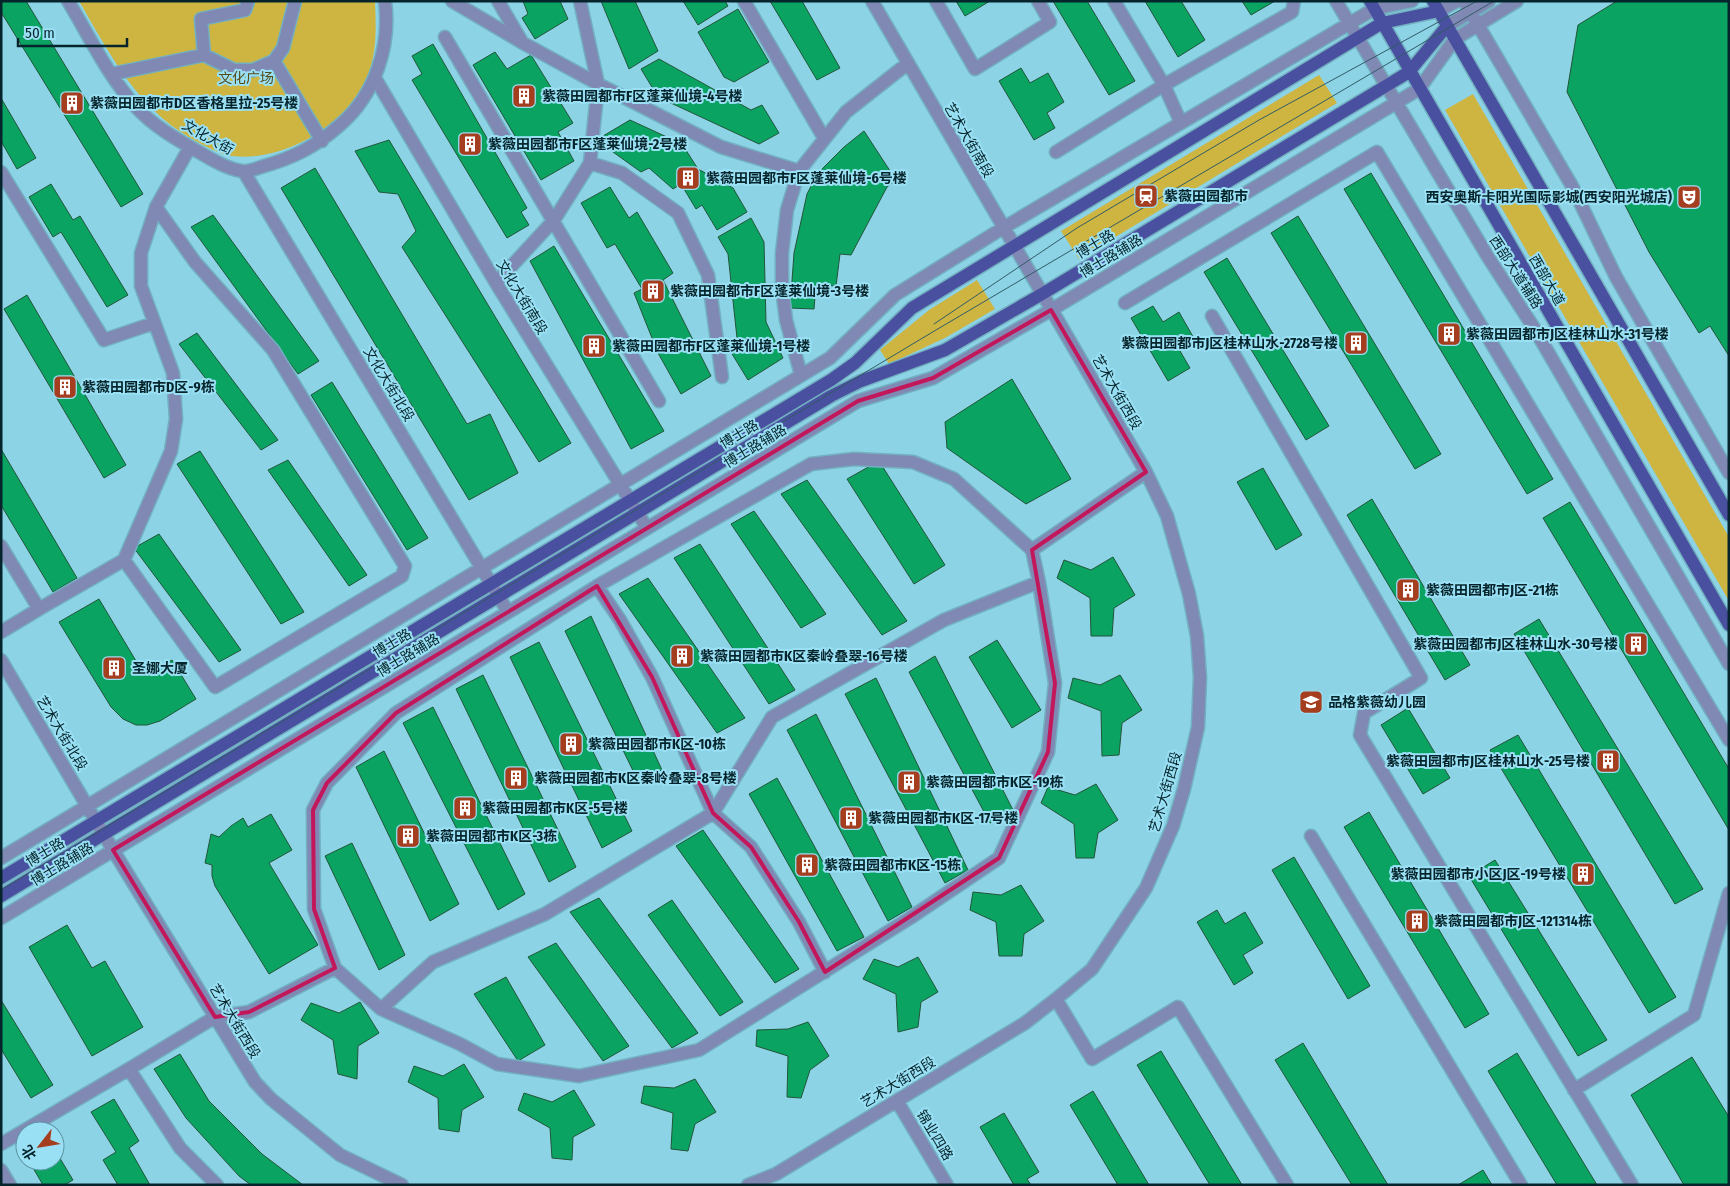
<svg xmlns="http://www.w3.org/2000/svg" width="1730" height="1186" viewBox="0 0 1730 1186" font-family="'Fira Sans Condensed','Noto Sans SC',sans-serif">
<rect width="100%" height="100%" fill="#8dd3e6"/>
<path fill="#ceb542" d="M79,1H375C376,24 377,47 370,69C355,121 285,163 232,156C218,154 193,140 181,132C133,101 107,49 79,1Z
M1319,75L1337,103L1079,259L1061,231Z
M1473,94L1729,537V601L1445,110Z
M977,280L995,309L945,338L889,364L880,350L929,310Z"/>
<path fill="#0ba362" stroke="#215639" d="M1,1H26L143,194L121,207L1,12Z
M523,1H560L568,19L535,39L522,18L528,14Z
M601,1H635L658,51L629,69Z
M683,1H725L728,6L698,25Z
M770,1H802L840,68L817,80Z
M956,1H990L965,16Z
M1053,1H1087L1135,81L1109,95Z
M1145,1H1181L1205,40L1178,57Z
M1242,1H1275L1251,15Z
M1617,1H1729V356L1710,326L1699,333L1649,252L1567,92L1578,25Z
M738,9L769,62L734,82L724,77L698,32Z
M433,44L527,208L521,212L529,225L507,238L412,80L422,74L412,56Z
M495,52L507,69L531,55L573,123L558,132L574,161L541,180L473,65Z
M659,59L751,110L762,105L779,133L759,144L658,97L641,69Z
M1021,68L1030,83L1048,73L1064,102L1047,113L1055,128L1034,140L999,81Z
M1,98L36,158L17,169L1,141Z
M630,120L682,144L698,169L733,188L747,212L717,230L702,205L696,209L681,184L673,189L649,168L641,172L613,152L603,136Z
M864,131L896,180L887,187L851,255L840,254L836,286L816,285L814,309L790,308L794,253L807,194L818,173L844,147Z
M389,140L571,443L539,462L402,247L416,231L398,194L379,192L355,151Z
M315,168L467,424L490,414L518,473L469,500L281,188Z
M1371,173L1553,479L1527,494L1344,189Z
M51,184L73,220L80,216L128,295L107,307L61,232L53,237L29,197Z
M610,187L629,218L637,212L673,273L663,280L711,376L681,394L658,353L634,293L642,289L615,244L607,248L581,203Z
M213,215L319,361L298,374L191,227Z
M1298,216L1441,454L1415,469L1271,233Z
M751,218L764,242L766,322L783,358L748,380L726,344L737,338L728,254L718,237Z
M554,246L664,431L631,449L530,261Z
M1227,258L1329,426L1306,440L1204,272Z
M27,295L126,465L104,478L4,309Z
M1153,306L1163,322L1179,312L1196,342L1180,351L1190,368L1168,381L1131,318Z
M197,333L278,440L261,450L179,344Z
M1012,379L1071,479L1026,504L947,448L945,422Z
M332,382L428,538L407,550L311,395Z
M1,449L77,578L53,592L1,505Z
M200,451L304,612L281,624L177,464Z
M288,460L367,575L349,586L268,470Z
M879,461L945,565L914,584L847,479Z
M1263,468L1302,535L1276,550L1237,482Z
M807,480L907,621L882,635L781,494Z
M1372,499L1470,665L1445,680L1347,515Z
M1570,502L1729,769V830L1543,518Z
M754,511L826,614L801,628L731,524Z
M159,534L241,650L219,662L134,548Z
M700,544L795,690L769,704L674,558Z
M1113,557L1135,595L1114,608L1112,636H1091L1090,598L1057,578L1064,560L1091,570Z
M648,578L745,718L717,733L619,594Z
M99,599L145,676L172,660L196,699L160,721L147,725H136L123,719L111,707L59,622Z
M591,616L662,770L639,783L565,631Z
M1539,619L1703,889L1675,904L1514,634Z
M997,640L1041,710L1012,728L969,657Z
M539,642L632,831L602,848L510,657Z
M935,656L1013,810L990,823L909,672Z
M483,675L576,867L549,882L456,689Z
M1120,675L1142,710L1122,723L1119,755L1102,756L1101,711L1068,698L1073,678L1100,685Z
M876,678L968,870L945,883L845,694Z
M433,707L525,894L498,910L403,723Z
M1408,708L1450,778L1423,794L1381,725Z
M816,714L912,907L888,921L787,730Z
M1518,735L1676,997L1649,1013L1490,750Z
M384,751L459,904L430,921L356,767Z
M777,778L864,937L837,951L749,794Z
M1096,784L1118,820L1098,833L1094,858H1076L1074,824L1041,803L1048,787L1075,795Z
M1369,812L1489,1014L1465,1028L1344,827Z
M271,814L292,850L269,863L318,945L269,974L215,886L212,876V865L205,863L211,834L219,837L231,826L243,818L248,827Z
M703,830L799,969L775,983L676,846Z
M352,843L405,955L379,970L325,856Z
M1294,857L1370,986L1348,999L1272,870Z
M1495,860L1607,1040L1578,1056L1469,876Z
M1021,885L1044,921L1024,934L1022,956H999L996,922L970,910L973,892L1001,895Z
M599,898L698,1033L672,1048L570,912Z
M672,900L743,1002L720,1016L648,915Z
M1217,910L1225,924L1245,912L1263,943L1243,955L1253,973L1234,985L1197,922Z
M67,925L92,968L105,961L143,1027L92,1056L29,947Z
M556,943L629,1046L603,1061L528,957Z
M918,957L938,992L921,1002L918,1027L898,1032L896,994L863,979L874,959L898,967Z
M506,977L545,1045L518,1061L474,994Z
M1,1000L53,1085L31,1098L1,1049Z
M360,1002L379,1033L358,1046L357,1079L338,1074L333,1040L301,1020L311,1003L339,1013Z
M808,1022L829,1056L810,1070L801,1098L787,1097L788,1056L756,1046L757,1030L788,1029Z
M1303,1043L1388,1185H1352L1275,1060Z
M1161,1051L1242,1185H1210L1137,1065Z
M1517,1053L1597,1185H1557L1488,1071Z
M180,1054L209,1101L262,1154L303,1185H251L239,1176L186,1118L154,1069Z
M1692,1057L1729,1117V1185H1684L1631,1095Z
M464,1064L484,1097L462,1110L459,1132L439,1129L438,1098L408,1082L414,1066L443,1076Z
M695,1079L716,1112L695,1124L688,1151L671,1149L673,1113L641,1103L644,1086L674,1088Z
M574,1090L595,1125L573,1137L572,1160L552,1158L550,1128L518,1110L524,1093L552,1102Z
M1093,1091L1149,1185H1118L1070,1105Z
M114,1099L139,1141L129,1148L150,1185H118L103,1160L116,1152L91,1112Z
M1004,1113L1039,1172L1027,1179L1031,1185H1014L980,1127Z
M55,1150L73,1180L64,1185H43L29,1161H55Z
M1483,1170L1492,1185H1458Z"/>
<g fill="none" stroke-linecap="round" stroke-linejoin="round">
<g stroke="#72b0c1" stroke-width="15">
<path id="minor" d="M68,1C89,36 108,76 136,107C152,125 176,139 197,151C211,159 227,169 242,171C248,172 255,169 261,167C293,158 315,147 340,125C375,95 391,46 385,1
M452,1L523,43L598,84L721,147L799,171
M498,1L522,42
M744,1L824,138
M936,1L975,69L1050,22L1038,1
M1114,1L1164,85L1181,123
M1336,1L1488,257L1534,328L1729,664
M1464,1L1572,186L1616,277L1729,473
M1439,11L1457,1
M1447,26L1489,1
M445,37L659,401
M204,55L234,70H253L274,61L283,48L295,1
M274,61L322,141
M112,74L204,55L201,19L245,10L248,1
M375,78L496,283L647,528
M1056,152L1164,85L1292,12L1294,1
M590,163L622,173L678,213L708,275L722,377
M1,172L104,340L154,323
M244,172L508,612
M496,283L554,220L590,163L598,84L580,1
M1125,303L1377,152L1729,740
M1212,316L1421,678L1364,713L1360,735L1632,1185
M801,375L786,320L782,288V253L787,210L799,171L846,112L907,64
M1,546L39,609L1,632
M1032,550L1146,472
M124,560L171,451L176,419L173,373L141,286V253L156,207L190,147
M597,586L620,620L652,677L713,813L751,847L799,922L825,972
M39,609L124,560L215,687L402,576L405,566L273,350L195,262L156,207
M1,660L113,850L255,1082L271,1099L340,1155L402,1185
M1311,836L1521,1185
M1,858L830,358L895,295L1003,228L1374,9L1412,1
M1,918L858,401L933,378L1051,310L1419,89L1455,39L1517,1
M1056,999L1092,1059L1178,1007L1287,1185
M381,1009L433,962L545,914L713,813L772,717L944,620L1039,582
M129,1069L180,1148L217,1185
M1574,1090L1694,1015L1729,893
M897,1101L947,1185
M1,1144L129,1069L215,1017L249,1012L335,968L381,1009L460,1044L497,1064L579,1076L699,1050L910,918L999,858L1048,752L1055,683L1039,582L1032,550L954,479L913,462L854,459L811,464L597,586L396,713L327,783L313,810L314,909L335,968
M1,1170L10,1185
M748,1185L776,1174L1025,1023L1056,999L1092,969L1146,888L1173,826L1184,789L1198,727L1200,677L1197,636L1189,594L1167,516L1146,472L872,1"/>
</g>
<g stroke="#72b0c1" stroke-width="15">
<path id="major" d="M1370,1L1729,625
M1433,1L1729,515
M1,878L831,380L855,363L912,308L1382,23L1439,11
M1,896L831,396L861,381L945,350L1042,294L1409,72L1447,26"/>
</g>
<use href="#minor" stroke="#8088b4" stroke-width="12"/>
<use href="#major" stroke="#4a50a0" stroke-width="12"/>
<path stroke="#305b66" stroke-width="1" d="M934,324L1077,228L1259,120L1477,1
M1,890L936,330L1494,1"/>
</g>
<path fill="none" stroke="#c2185b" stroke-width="4" stroke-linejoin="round" d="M1051,310L1146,472L1032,550L1055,683L1048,752L999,858L825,972L799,922L751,847L713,813L652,677L597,586L396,713L327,783L313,810L314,909L335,968L249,1012L215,1017L113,850L858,401L933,378Z"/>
<defs>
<g id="building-square" transform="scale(1.25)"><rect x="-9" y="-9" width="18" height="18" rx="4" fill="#a53d1f" stroke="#9ae0f4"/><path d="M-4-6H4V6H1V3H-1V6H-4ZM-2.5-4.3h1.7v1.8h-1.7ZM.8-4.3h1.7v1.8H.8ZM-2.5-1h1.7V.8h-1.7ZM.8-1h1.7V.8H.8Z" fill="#fff"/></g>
<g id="station-square" transform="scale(1.25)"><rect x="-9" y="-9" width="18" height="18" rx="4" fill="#a53d1f" stroke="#9ae0f4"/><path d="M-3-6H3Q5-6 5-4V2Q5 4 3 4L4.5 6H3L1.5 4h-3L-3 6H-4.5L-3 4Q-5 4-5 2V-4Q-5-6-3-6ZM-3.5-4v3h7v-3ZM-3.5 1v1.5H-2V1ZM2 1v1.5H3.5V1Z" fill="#fff"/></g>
<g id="theatre-square" transform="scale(1.25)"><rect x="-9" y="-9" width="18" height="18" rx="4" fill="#a53d1f" stroke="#9ae0f4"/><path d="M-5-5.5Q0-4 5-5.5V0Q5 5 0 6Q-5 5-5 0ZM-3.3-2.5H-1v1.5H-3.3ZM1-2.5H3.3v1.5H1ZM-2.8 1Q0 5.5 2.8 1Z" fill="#fff"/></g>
<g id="school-square" transform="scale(1.25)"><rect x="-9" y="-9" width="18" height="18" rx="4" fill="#a53d1f" stroke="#9ae0f4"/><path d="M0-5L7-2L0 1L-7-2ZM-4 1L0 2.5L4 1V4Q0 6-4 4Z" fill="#fff"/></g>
</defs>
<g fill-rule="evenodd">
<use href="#building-square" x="524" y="96"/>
<use href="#building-square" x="72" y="103"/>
<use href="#building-square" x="470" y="144"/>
<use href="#building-square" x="688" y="178"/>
<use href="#station-square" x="1146" y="196"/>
<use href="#theatre-square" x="1689" y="197"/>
<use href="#building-square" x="653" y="291"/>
<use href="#building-square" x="1449" y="334"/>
<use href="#building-square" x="1356" y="343"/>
<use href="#building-square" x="594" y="346"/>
<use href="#building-square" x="65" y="387"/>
<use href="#building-square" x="1408" y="590"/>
<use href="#building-square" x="1636" y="644"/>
<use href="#building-square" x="682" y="656"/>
<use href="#building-square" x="114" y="668"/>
<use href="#school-square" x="1311" y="702"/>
<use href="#building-square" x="571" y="744"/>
<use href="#building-square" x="1608" y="761"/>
<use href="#building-square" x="516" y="778"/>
<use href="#building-square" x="909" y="782"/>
<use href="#building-square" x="465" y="808"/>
<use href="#building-square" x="851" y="818"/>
<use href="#building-square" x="408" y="836"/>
<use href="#building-square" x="807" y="865"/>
<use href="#building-square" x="1583" y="874"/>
<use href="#building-square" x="1417" y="921"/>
</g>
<g text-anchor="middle" stroke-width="4" stroke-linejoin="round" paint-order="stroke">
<g font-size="14" fill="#564b17" stroke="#9ae0f4">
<text x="246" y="83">文化广场</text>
</g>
<g font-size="14" font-weight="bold" fill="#05242b" stroke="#9ae0f4" text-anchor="start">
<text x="542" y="101">紫薇田园都市F区蓬莱仙境-4号楼</text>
<text x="90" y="108">紫薇田园都市D区香格里拉-25号楼</text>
<text x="488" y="149">紫薇田园都市F区蓬莱仙境-2号楼</text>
<text x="706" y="183">紫薇田园都市F区蓬莱仙境-6号楼</text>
<text x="1164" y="201">紫薇田园都市</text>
<text x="1672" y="202" text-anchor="end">西安奥斯卡阳光国际影城(西安阳光城店)</text>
<text x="670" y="296">紫薇田园都市F区蓬莱仙境-3号楼</text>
<text x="1466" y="339">紫薇田园都市J区桂林山水-31号楼</text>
<text x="1338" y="348" text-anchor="end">紫薇田园都市J区桂林山水-2728号楼</text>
<text x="612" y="351">紫薇田园都市F区蓬莱仙境-1号楼</text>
<text x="82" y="392">紫薇田园都市D区-9栋</text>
<text x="1426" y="595">紫薇田园都市J区-21栋</text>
<text x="1618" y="649" text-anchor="end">紫薇田园都市J区桂林山水-30号楼</text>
<text x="700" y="661">紫薇田园都市K区秦岭叠翠-16号楼</text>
<text x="132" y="673">圣娜大厦</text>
<text x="1328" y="707">品格紫薇幼儿园</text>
<text x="588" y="749">紫薇田园都市K区-10栋</text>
<text x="1590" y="766" text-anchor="end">紫薇田园都市J区桂林山水-25号楼</text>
<text x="534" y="783">紫薇田园都市K区秦岭叠翠-8号楼</text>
<text x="926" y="787">紫薇田园都市K区-19栋</text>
<text x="482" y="813">紫薇田园都市K区-5号楼</text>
<text x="868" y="823">紫薇田园都市K区-17号楼</text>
<text x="426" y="841">紫薇田园都市K区-3栋</text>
<text x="824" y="870">紫薇田园都市K区-15栋</text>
<text x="1566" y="879" text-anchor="end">紫薇田园都市小区J区-19号楼</text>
<text x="1434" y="926">紫薇田园都市J区-121314栋</text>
</g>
<g font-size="14" fill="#05242b" stroke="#9ae0f4">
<text transform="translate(208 137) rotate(29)" y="5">文化大街</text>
<text transform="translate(969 140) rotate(60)" y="5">艺术大街南段</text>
<text transform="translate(1095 244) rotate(-31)" y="5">博士路</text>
<text transform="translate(1111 256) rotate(-31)" y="5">博士路辅路</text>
<text transform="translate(1516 272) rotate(57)" y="5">西部大道辅路</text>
<text transform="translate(1547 280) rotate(60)" y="5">西部大道</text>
<text transform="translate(522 297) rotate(59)" y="5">文化大街南段</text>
<text transform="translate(389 384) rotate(59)" y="5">文化大街北段</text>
<text transform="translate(1117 392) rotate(60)" y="5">艺术大街西段</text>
<text transform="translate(739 434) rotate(-31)" y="5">博士路</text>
<text transform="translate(755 446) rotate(-31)" y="5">博士路辅路</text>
<text transform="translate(392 643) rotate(-31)" y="5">博士路</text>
<text transform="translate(408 655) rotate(-31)" y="5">博士路辅路</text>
<text transform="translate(62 733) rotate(59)" y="5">艺术大街北段</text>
<text transform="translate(1165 792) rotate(-74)" y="5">艺术大街西段</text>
<text transform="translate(45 852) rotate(-31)" y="5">博士路</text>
<text transform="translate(62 864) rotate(-31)" y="5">博士路辅路</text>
<text transform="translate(235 1021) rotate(59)" y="5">艺术大街西段</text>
<text transform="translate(898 1082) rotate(-31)" y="5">艺术大街西段</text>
<text transform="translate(935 1135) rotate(59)" y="5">锦业四路</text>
</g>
</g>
<rect width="1730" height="1186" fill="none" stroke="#05242b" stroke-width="5"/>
<g transform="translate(40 1146) rotate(239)"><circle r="24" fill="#9ae0f4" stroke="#5e95a4"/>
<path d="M0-4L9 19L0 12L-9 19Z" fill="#a53d1f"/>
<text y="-8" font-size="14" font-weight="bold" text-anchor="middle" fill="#05242b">北</text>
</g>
<path d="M18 38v8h109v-8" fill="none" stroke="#05242b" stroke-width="2.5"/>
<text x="25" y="38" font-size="15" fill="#05242b" stroke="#9ae0f4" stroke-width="4" paint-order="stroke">50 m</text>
</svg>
